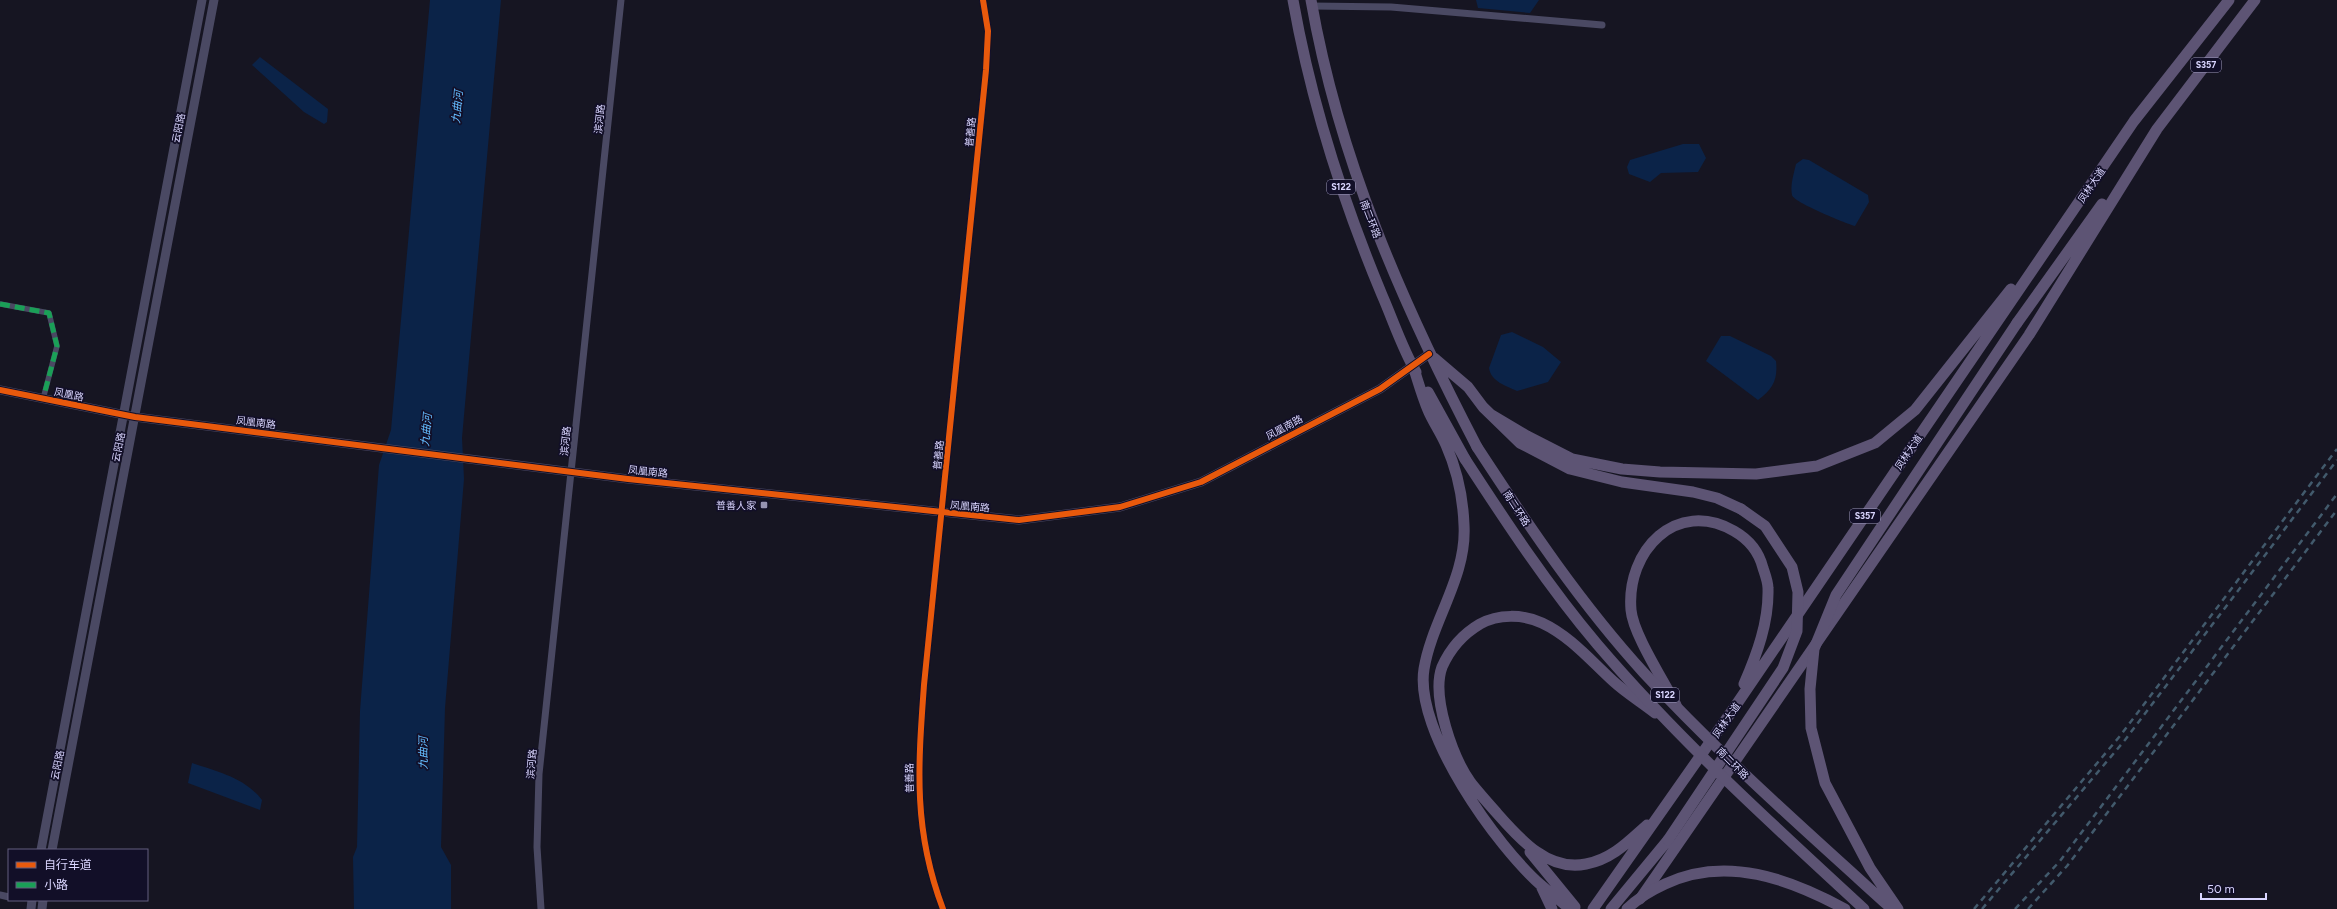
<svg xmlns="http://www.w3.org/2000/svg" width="2337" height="909" viewBox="0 0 2337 909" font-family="Figtree,'Noto Sans SC',sans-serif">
<rect width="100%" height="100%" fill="#161522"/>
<path fill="#0b2348" d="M430,0H501L462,438L464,479L445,708L441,847L451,865V909H354L353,857L357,847L360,711L379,465L391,430Z
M1476,0H1539L1530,13L1478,8Z
M260,57L328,109L327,122L324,124L304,112L252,65Z
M1683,144H1699L1706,158L1698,172L1661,173L1650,182L1629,174L1627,167L1630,160Z
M1803,159L1809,160L1868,195L1869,202L1855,226C1845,223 1793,202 1792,195C1790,185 1794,173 1796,164Z
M1512,332L1543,347L1561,362L1548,382L1517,391C1507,386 1491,382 1489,368L1501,335Z
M1721,336H1730L1771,356L1776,361C1778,380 1773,389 1758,400L1706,361Z
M192,763C219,772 245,778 262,800L260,810L188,783Z"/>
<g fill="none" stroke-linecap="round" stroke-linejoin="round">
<path stroke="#4a4963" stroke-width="5.5" d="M0,304L49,313L57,346L43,399"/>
<path stroke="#4a4963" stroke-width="7" d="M1312,6L1391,7L1602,25
M0,895L9,897
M541,909L537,847L539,774L621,0
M943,909C913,830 918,767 924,685L986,70L988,31L983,0"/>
<path stroke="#4a4963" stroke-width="9" d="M0,390L135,417L628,479L1019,520L1120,507L1201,482L1380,389L1429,354
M41,850L202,0
M52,850L214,0
M31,909L32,900
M42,909L43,900"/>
<path stroke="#5d5474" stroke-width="11" d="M1293,0C1311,102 1342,199 1382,295C1393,320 1402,348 1416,372
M1311,0C1339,160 1402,303 1477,447
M2017,323L2102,204
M1434,358L1468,387L1483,407L1520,443L1570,469L1622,482L1693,492L1717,498L1741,509
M1413,366C1418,381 1422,396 1428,410C1433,422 1441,433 1446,445C1457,470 1463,498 1464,525C1467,577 1432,620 1424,669C1414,731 1497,847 1542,886C1551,894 1561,901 1570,909
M1428,392L1465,459
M1490,414L1527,436L1572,459L1622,469L1660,472L1756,474L1817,466L1875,443L1915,410L2011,289
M1676,705C1664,681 1633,634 1631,610C1626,551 1676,498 1734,531C1748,539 1759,552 1763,568C1765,574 1768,582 1768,588C1769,622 1757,654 1744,684
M1647,825C1628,842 1612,859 1586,864C1547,872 1518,837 1495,811C1487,802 1479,793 1471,783C1453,758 1431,697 1442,667C1450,649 1463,634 1480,624C1498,614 1523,614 1542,623C1570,636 1591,661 1613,681C1626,693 1641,702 1655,713
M1530,852L1575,907
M1542,888L1552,909
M1640,899L2029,335L2157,129L2255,0
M1593,909L1734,708L2134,121L2229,0
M1611,909L1668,840"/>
<path stroke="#425a6c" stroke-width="2.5" stroke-dasharray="6 5" stroke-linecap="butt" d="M1974,909L2120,736L2337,449
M1982,909L2125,740L2337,460
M2015,909L2060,861L2337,494
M2028,909L2067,866L2337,510"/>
<path stroke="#5d5474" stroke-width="11" d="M1477,447C1528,525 1581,604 1644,673C1722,757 1808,833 1892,909
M1465,459C1506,522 1548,586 1597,644C1678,739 1772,824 1864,909
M1668,840L1783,668L1797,631L1798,592L1792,567L1765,526L1741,509
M1627,909C1638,898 1652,890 1665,884C1726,855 1790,879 1845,909
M1898,909L1870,868L1825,783L1811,728L1810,689L1814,649L1836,595L2017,323"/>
<path stroke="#1a9f57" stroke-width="5" stroke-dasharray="10 5" stroke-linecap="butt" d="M0,304L49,313L57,346L43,399"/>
<g stroke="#120f28" stroke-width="8">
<path id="cycleway" d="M0,390L135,417L628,479L1019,520L1120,507L1201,482L1380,389L1429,354
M943,909C913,830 918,767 924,685L986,70L988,31L983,0"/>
</g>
<use href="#cycleway" stroke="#e8590c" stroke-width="6"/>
</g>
<rect fill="#9592b2" stroke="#120f28" stroke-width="1.5" x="760" y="501" width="8" height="8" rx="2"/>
<g text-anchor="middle" stroke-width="3.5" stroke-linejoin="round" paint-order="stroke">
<g fill="#120f28" stroke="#9e9abe" stroke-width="1">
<rect x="2191" y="58" width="30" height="14" rx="3"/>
<rect x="1327" y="180" width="28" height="14" rx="3"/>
<rect x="1850" y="509" width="30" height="14" rx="3"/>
<rect x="1651" y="688" width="28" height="14" rx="3"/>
</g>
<g font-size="9" font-weight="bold" fill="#dad6ff">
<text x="2206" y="68">S357</text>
<text x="1341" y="190">S122</text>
<text x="1865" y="519">S357</text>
<text x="1665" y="698">S122</text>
</g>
<g font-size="10" fill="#dad6ff" stroke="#120f28">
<text transform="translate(599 119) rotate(-84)" y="4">滨河路</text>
<text transform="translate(178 128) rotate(-79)" y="4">云阳路</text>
<text transform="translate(970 132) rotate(-84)" y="4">普善路</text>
<text transform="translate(2091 185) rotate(-56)" y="4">凤林大道</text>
<text transform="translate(1371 219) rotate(69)" y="4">南二环路</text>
<text transform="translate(69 394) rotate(11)" y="4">凤凰路</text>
<text transform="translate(256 422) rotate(7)" y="4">凤凰南路</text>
<text transform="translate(1284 427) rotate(-28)" y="4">凤凰南路</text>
<text transform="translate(565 441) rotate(-84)" y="4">滨河路</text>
<text transform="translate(118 447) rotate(-79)" y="4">云阳路</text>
<text transform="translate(1908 452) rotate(-56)" y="4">凤林大道</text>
<text transform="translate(938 455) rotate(-84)" y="4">普善路</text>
<text transform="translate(648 471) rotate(6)" y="4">凤凰南路</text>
<text transform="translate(970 506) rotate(5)" y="4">凤凰南路</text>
<text transform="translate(1517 508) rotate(57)" y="4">南二环路</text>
<text transform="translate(1726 720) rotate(-55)" y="4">凤林大道</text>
<text transform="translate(1733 763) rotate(45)" y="4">南二环路</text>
<text transform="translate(531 764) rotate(-85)" y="4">滨河路</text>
<text transform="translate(57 765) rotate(-79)" y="4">云阳路</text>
<text transform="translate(909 778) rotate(-91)" y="4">普善路</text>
</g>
<g font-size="10" fill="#dad6ff" stroke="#120f28" text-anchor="end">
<text x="756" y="509">普善人家</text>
</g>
<g font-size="11" font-style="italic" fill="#64bcff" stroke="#120f28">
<text transform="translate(457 107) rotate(-85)" y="4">九曲河</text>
<text transform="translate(426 430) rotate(-85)" y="4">九曲河</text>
<text transform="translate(423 753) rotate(-90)" y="4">九曲河</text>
</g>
</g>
<rect x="8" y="849" width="140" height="52" fill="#120f28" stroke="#625f7e"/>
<rect x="16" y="862" width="20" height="6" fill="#e8590c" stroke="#625f7e"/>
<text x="44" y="869" font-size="12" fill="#dad6ff">自行车道</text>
<rect x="16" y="882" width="20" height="6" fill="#1a9f57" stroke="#625f7e"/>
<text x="44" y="889" font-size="12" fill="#dad6ff">小路</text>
<path d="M2201 893v6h65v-6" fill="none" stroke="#dad6ff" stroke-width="2"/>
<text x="2207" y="893" font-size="12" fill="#dad6ff" stroke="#120f28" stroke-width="3" paint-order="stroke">50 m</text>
</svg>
